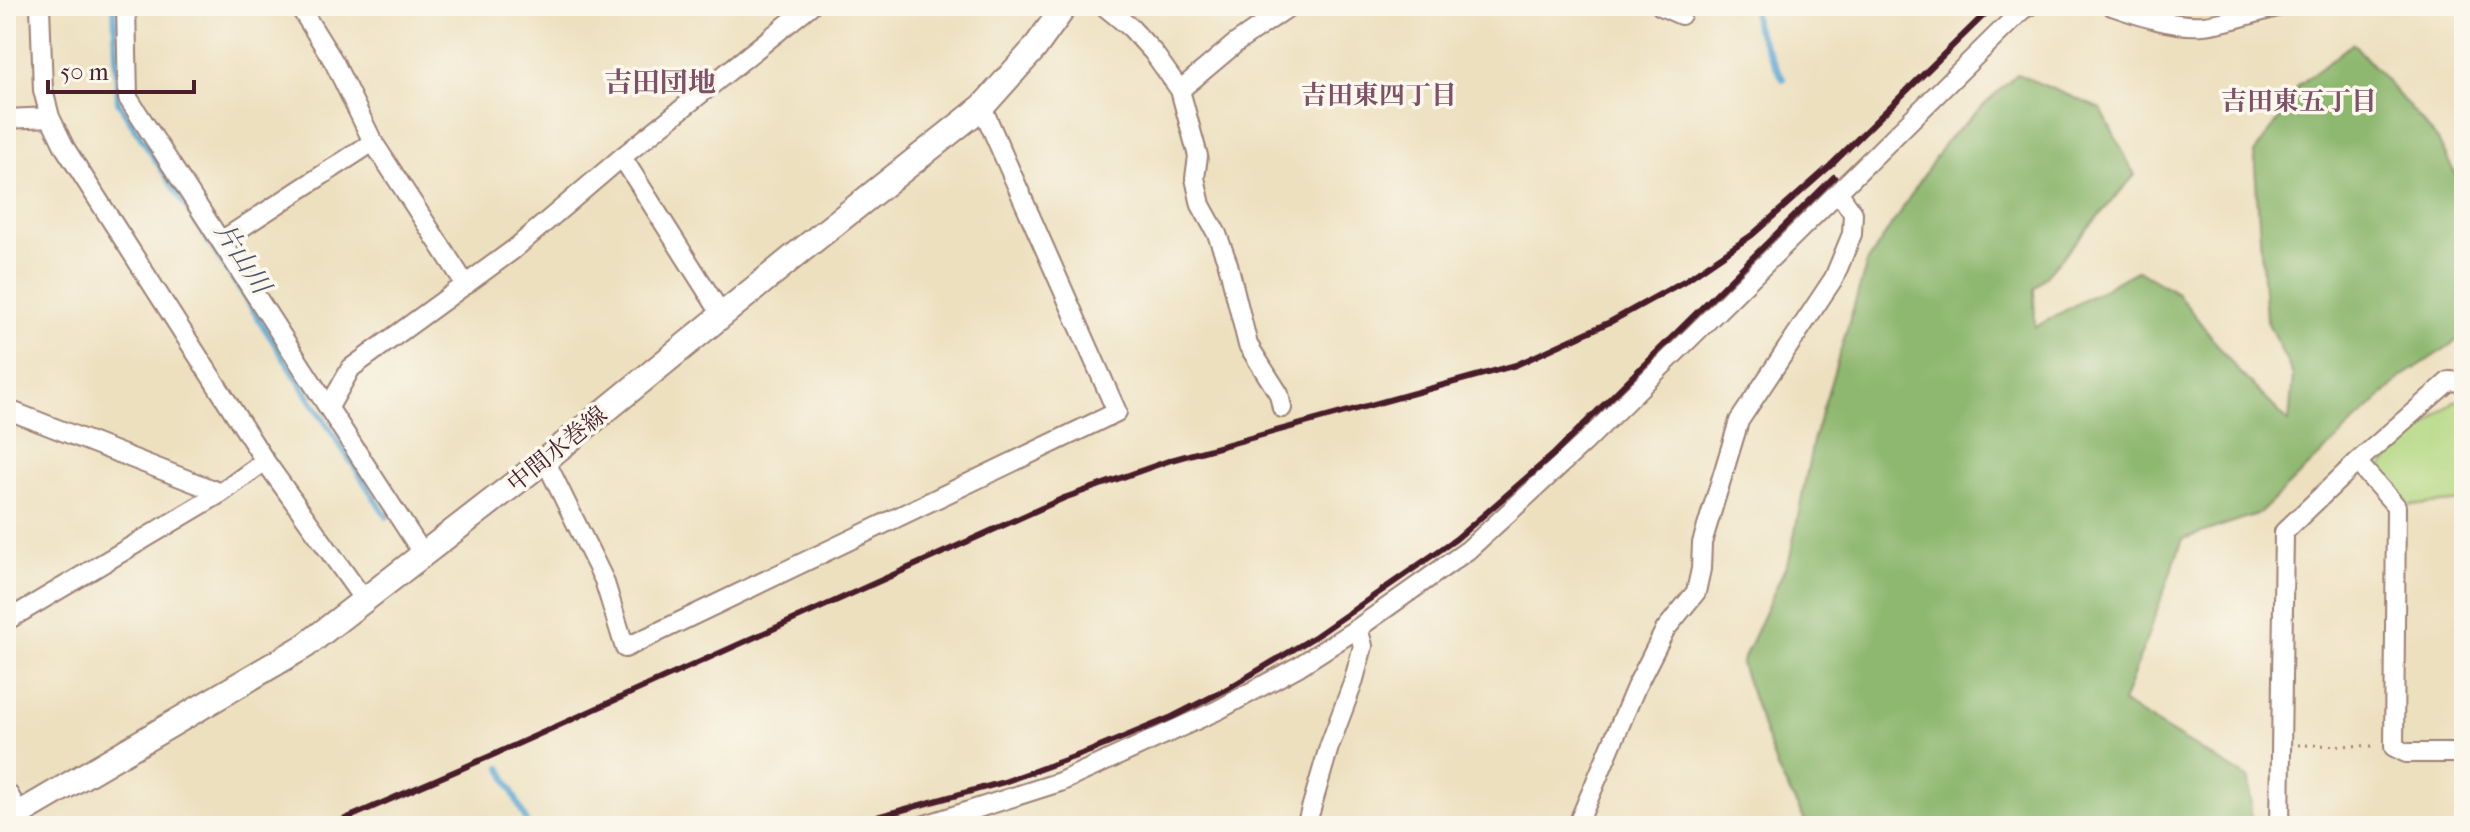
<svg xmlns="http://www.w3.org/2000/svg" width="2470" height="832" viewBox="0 0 2470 832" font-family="'IM FELL French Canon','Noto Serif JP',serif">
<rect width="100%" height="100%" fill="#fbf7ec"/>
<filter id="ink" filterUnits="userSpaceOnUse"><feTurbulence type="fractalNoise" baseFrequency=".0125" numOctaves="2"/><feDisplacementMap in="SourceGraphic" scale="16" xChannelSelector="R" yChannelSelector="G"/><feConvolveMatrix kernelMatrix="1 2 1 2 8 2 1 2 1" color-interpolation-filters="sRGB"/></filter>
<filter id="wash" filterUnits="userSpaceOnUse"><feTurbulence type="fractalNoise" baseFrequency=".006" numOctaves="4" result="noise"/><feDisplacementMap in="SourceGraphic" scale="32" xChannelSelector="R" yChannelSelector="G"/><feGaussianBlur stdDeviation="1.8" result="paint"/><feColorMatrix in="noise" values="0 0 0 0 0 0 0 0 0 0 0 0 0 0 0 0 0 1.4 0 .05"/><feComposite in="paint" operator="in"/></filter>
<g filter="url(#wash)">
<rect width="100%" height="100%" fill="#ede0bf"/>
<path fill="#b3d781" stroke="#7e7b56" stroke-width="2" d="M2464,400V501L2407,506L2383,476L2382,466L2454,401Z"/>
<path fill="#8eb86f" stroke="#6c6c4d" stroke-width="2" d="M2353,43L2438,140L2464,192V336L2402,377L2260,513L2183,539L2123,703L2249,779L2252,826H2100L2089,819L2008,826H1808L1778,771L1741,664L1790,557L1813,441L1867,263L1946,141L2017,74L2101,109L2135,175L2034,289L2035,327L2138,270L2177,293L2239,372L2289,422L2293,375L2266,319L2254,153L2283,114L2298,86Z"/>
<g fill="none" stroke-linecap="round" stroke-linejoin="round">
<path stroke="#5aa7d3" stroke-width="6" d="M114,6L118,102L387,517
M1753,6L1756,28L1783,79
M501,768L526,820"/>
</g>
</g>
<g filter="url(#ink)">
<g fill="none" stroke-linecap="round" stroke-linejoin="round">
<g stroke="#9c8075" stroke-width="22">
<path id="minor" d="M40,6L43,90L50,117L65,148L265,461L364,600
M126,6L128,98L423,554
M299,6L334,62L373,142L466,285
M1104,6L1131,28L1153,52L1180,90L1198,156L1195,178L1201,205L1217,234L1228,264L1248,345L1279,394L1282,408
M1661,6L1681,15L1685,6
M2112,6C2141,16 2172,27 2203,25C2228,23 2256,12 2281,6
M1180,90L1236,43L1290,6
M6,119L50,117
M622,157L722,315
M221,241L373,142
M329,407L351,368L513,250L622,157L810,6
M6,409L221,493
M545,460L604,580L625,648L1117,412L982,107
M2357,462L2396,506L2394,747L2406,753H2464
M6,621L221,493L265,461
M922,826L1060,782L1218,710L1299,666L1358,628L1468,550L1584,443L2022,10L2029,6
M1306,826L1329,747L1353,683L1363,646L1358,628
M1577,826L1636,687L1665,630L1696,592L1701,569L1702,543L1739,421L1834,278L1852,234L1853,213L1839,193
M2280,826L2284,532L2357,462L2449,381L2464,382"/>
</g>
<g stroke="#9c8075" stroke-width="28">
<path id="secondary" d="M6,796L17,815L305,646L545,460L793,257L982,107L1034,49L1065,6"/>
</g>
<path stroke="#9c8075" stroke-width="3" stroke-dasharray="2 6" stroke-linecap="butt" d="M2298,745L2375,746"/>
<use href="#minor" stroke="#fff" stroke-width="18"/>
<use href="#secondary" stroke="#fff" stroke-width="24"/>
<path stroke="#4a1f2b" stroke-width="6" d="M329,826L495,754L1064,498L1171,460L1516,365L1610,322L1686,280L1752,235L1830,166L1993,6
M844,826L1004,782L1090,751L1172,717L1227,689L1316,636L1456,539L1554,454L1834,177"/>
</g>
</g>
<g text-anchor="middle" stroke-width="7" stroke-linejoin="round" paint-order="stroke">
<g font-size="24" fill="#4a1f2b" stroke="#fbf7ec">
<text transform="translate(557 449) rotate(-39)" y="8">中間水巻線</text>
</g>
<g font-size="26" font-weight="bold" fill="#7f5168" stroke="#fbf7ec">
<text x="1379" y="104">吉田東四丁目</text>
<text x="2299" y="110">吉田東五丁目</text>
</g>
<g font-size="26" font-style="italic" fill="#50556e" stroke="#fbf7ec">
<text transform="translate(243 258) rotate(57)" y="9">片山川</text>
</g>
<g font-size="28" font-weight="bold" fill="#7f5168" stroke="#fbf7ec">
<text x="660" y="92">吉田団地</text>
</g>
</g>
<rect width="2470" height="832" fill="none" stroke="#fbf7ec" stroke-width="32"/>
<path d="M48 80v12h146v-12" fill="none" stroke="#4a1f2b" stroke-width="4"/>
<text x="60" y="80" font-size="24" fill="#4a1f2b" stroke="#fbf7ec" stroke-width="6" paint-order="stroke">50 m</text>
</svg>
